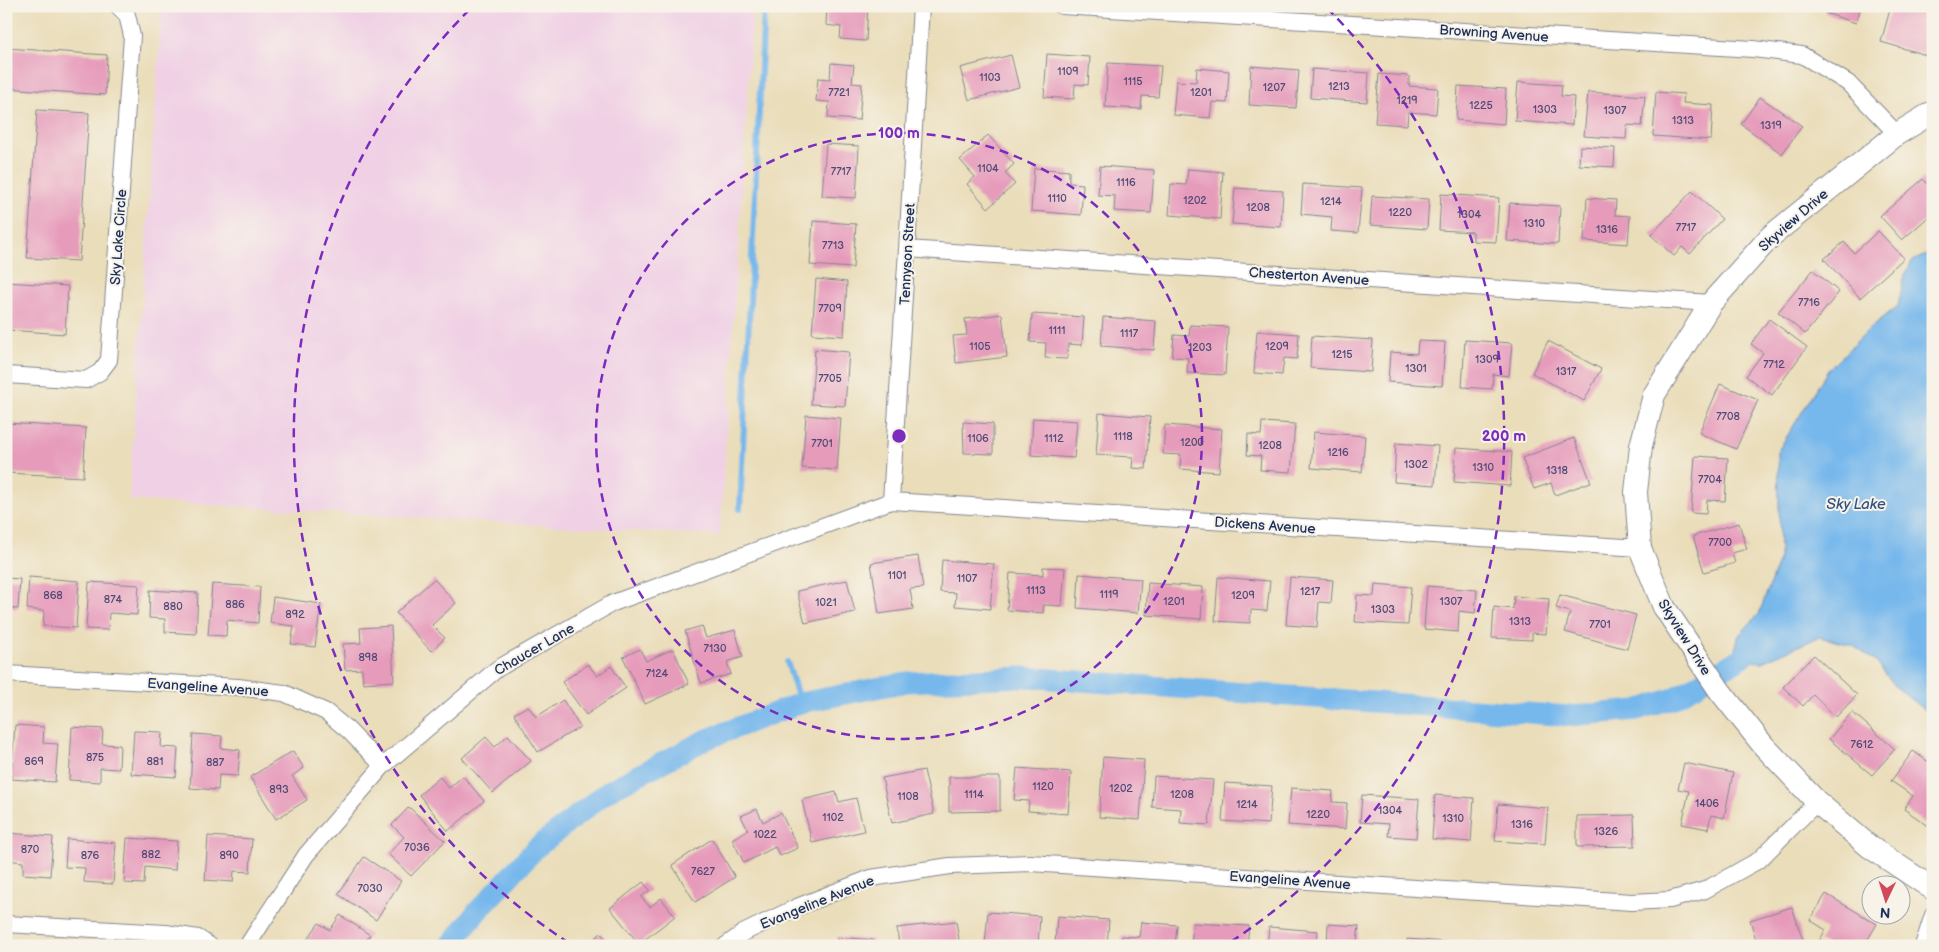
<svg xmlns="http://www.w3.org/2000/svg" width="1939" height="952" viewBox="0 0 1939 952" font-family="'Balsamiq Sans',sans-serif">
<rect width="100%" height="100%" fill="#f7f3e8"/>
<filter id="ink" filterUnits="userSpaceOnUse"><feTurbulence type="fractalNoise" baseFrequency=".02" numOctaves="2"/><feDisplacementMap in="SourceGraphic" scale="10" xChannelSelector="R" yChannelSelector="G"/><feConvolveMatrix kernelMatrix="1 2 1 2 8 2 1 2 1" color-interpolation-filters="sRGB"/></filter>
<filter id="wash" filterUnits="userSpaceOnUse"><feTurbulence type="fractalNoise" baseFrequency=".0096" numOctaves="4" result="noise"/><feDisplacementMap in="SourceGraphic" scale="20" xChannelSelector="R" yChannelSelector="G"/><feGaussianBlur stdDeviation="1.12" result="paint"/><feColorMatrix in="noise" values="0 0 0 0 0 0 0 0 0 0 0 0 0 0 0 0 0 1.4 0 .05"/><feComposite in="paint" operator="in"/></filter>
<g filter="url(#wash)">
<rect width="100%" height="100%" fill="#eaddba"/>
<path fill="#f0d0e5" d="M162,6H753L720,536L129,500Z"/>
<path fill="#77b8ec" stroke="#4974a5" d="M1933,252V716L1896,687L1875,661L1852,645L1819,637L1762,662L1747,661L1735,649L1739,635L1759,614L1780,557L1778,451L1828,370L1870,328L1898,306L1905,275L1912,261Z"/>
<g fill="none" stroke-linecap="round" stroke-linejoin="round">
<path stroke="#77b8ec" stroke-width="6" d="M740,509L764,6
M787,662L800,703"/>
<path stroke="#77b8ec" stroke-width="21" d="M450,946L475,914L536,848L608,791L705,740L800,703L907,682L1023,677L1570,716L1637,710L1674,698L1743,657"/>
</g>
<g id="blocks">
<path fill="#e69bbb" d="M827,6H868L866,41L840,39L841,27L826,25Z
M1828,6H1861L1856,23L1825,13Z
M1891,6H1918L1933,10L1931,17L1933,18V57L1881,42Z
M6,48L107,55L105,95L6,88Z
M1047,54L1090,57L1088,85L1075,84L1074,99L1044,97Z
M1011,55L1019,87L969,100L960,68Z
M831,63L854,65L852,83L862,84L859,120L828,118L829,102L816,101L818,78L830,79Z
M1108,63L1161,66L1158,97L1142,96L1141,109L1105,107Z
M1251,66L1299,70L1296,108L1249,105Z
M1197,68L1229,71L1227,103L1212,102L1210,118L1173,115L1176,81L1196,82Z
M1312,69L1369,73L1367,102L1310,98Z
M1379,74L1409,76V86L1438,88L1436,114L1408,112L1407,125L1375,123Z
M1518,82L1562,85L1561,96L1574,97L1572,125L1515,121Z
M1458,86L1506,89L1504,124L1456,120Z
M1588,92L1645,96L1642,126L1627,125L1626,139L1584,136Z
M1656,92L1684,94L1683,103L1713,105L1711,140L1653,136Z
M1760,97L1802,126L1782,154L1741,124Z
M37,110L89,113L79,261L27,258Z
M988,135L1014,164L1005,173L1015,184L988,208L967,184L975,177L960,160Z
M826,144L859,146L856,198L822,196Z
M1580,146L1615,148L1614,167L1579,165Z
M1100,166L1154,170L1151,213L1114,211L1115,196L1098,195Z
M1034,168L1069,171V183L1083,184L1081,215L1031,211Z
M1188,169L1223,172L1220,219L1169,215L1171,184L1186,185Z
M1923,179L1933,190V213L1902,240L1880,216Z
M1303,184L1362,188L1358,233L1331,231L1332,217L1301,214Z
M1235,188L1283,191L1281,227L1232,224Z
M1692,191L1722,219L1690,254L1682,247L1674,256L1651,235Z
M1441,194L1499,198L1496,242L1473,241V232L1439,230Z
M1372,196L1429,199L1427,229L1370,225Z
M1587,198L1616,200L1615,215L1630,216L1628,244L1584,241Z
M1510,203L1560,206L1558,244L1507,241Z
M813,221L856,224L853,268L810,265Z
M1878,231L1904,258L1860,298L1824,259L1844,242L1854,253Z
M1813,270L1839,292L1805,334L1778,312Z
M816,279L847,282L844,336L812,334Z
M6,282L68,286L65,334L6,330Z
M1002,314L1007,357L956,363L953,336L967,335L965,319Z
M1032,314L1084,317L1082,345L1068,344L1067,359L1045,358L1046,343L1030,342Z
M1103,317L1156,321L1154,350L1101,346Z
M1769,319L1807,347L1772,395L1746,376L1763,353L1751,344Z
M1190,325L1228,327L1225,375L1187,373L1188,358L1172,357L1174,335L1189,336Z
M1257,331L1299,334L1297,359L1284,358L1282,375L1254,373Z
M1312,336L1373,340L1371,372L1310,368Z
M1465,340L1512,343L1509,376L1493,374L1492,389L1462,387Z
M1418,341L1445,342L1442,386L1388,382L1390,352L1417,354Z
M1548,341L1601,369L1584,401L1532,373Z
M815,349L849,352L845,406L811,404Z
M1720,384L1758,400L1736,449L1699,433Z
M1099,413L1150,417L1146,469L1132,468L1133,457L1096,455Z
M806,415L841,418L837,470L802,468Z
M1033,418L1077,421L1074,458L1031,455Z
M963,422L993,424V454L964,453Z
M1262,422L1295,424L1291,472L1260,470L1261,456L1247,455L1248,434L1261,435Z
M6,423L86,428L83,477L6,473Z
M1165,425L1222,429L1219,472L1180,469L1181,455L1163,454Z
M1314,432L1365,436L1362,472L1311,468Z
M1574,438L1591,482L1555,495L1551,483L1534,489L1522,458Z
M1396,443L1438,446L1435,485L1394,482Z
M1456,448L1512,452L1510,486L1454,482Z
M1695,456L1728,458L1725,501L1707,500L1706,514L1691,513Z
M1739,523L1747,549L1732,553L1735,563L1704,572L1693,536Z
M918,556L923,588L910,589L913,609L879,614L871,563Z
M942,560L994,564L990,609L955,606L956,593L940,592Z
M1043,567L1065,568L1062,606L1044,605L1043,613L1007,610L1010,573L1043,575Z
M1079,574L1141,579L1138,613L1077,608Z
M29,577L79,581L76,628L43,626L44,611L27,609Z
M1218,577L1270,581L1267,611L1251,610L1250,623L1215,621Z
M1290,577L1333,580L1331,603L1319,602L1317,627L1286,625Z
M6,578L20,579L18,609L6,608Z
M434,579L456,603L432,625L445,638L431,651L396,613Z
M847,580L855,612L805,623L797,591Z
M89,582L139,585L137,615L109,613L108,630L86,629Z
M1148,583L1203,587L1201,619L1146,615Z
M212,584L260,587L258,623L227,620L226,636L208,635Z
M1375,584L1411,587L1408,625L1355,622L1357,595L1374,596Z
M1427,586L1477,590L1475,613L1459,611L1458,632L1424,629Z
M150,590L198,593L196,634L165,632V619L149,618Z
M1560,595L1636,615L1627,649L1565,632L1570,612L1556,608Z
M1514,596L1549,599L1546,634L1532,633V640L1492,638L1494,607L1513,609Z
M273,597L321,604L315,647L291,644L294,626L270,623Z
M391,626L394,681L363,683L362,669L345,670L343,644L361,643L360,628Z
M702,626L706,638L735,630L743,657L727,662L731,674L701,683L685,631Z
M640,649L646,661L673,649L689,684L645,704L623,657Z
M1814,655L1857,695L1836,717L1813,695L1803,706L1783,687Z
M588,664L597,676L611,666L626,688L586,715L562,682Z
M563,700L580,727L538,752L514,714L528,706L536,717Z
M1852,712L1895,749L1872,775L1829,739Z
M15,725L44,727L43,743L58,744L55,782L11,779Z
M72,727L103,729L102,744L120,745L119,769L100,768V782L69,780Z
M134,731L162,732L161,747L178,748L176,777L131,774Z
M193,734L222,736L221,748L240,750L238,776L219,775L218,790L190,788Z
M508,735L531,761L493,793L462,758L486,737L495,747Z
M293,751L304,768L292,776L307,800L276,819L250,777Z
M1913,751L1933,765V823L1930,827L1904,809L1913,796L1891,781Z
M1103,757L1144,760L1140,820L1099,817Z
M1684,763L1733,773L1724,818L1711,815L1708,829L1682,824L1689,791L1678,789Z
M1017,768L1071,772L1068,814L1028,811L1029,801L1014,800Z
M924,770L934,814L892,823L882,778Z
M463,776L484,801L448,831L419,795L440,777L449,788Z
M1154,776L1213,780L1209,825L1180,823L1181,809L1152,807Z
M949,777H1000V811L949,812Z
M1225,783L1272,786L1269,824L1222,821Z
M1291,788L1333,791L1332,802L1347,803L1345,829L1288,825Z
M836,792L839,802L856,798L864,831L812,843L802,800Z
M1362,795L1419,799L1416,838L1388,836L1389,824L1360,822Z
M1435,795L1474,798L1471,842L1432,839Z
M1498,804L1548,808L1545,844L1495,841Z
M409,807L445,841L411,876L388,854L404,837L392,825Z
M757,809L763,822L781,813L798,848L780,856L775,847L744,863L732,839L748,830L741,816Z
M1634,815L1635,846L1577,847V816Z
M9,833L53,837L50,876L23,874V862L7,860Z
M208,836L252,839L250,872L234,871L233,882L205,880Z
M127,838L177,841L175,870L145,867L144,884L124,883Z
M67,839L116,843L113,884L84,882L85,868L65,867Z
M712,839L735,877L695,902L672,865Z
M364,857L401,881L376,920L338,894Z
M643,882L650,890L641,897L650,907L661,898L675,916L639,944L610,908Z
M1826,894L1877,924L1864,946H1854L1849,943L1847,946H1828L1819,941L1826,930L1810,920Z
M1792,907L1805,946H1758L1750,920Z
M988,912L1040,916L1038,946L985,944Z
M340,915L370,935L362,946H307L304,944L319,923L330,930Z
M1057,916L1109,920L1107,946H1055Z
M956,921L960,946H899L897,928Z
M1141,922L1177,925L1175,946H1121L1122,936L1139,937Z
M1193,923L1249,926L1247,946H1191Z
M1328,924L1359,926L1357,942L1388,944V946H1327Z
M1269,927L1318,931L1317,946H1267Z
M601,933L611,946H586Z
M837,937L873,940V946H837Z
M1407,939L1456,943L1455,946H1407Z
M1476,941L1520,944V946H1476Z"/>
</g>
</g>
<g filter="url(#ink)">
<use href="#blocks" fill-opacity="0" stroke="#82868c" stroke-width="1"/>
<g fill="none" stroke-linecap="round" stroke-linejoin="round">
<g stroke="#82868c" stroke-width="18">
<path id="street" d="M1062,6L1753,49L1802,55L1848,83L1897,134
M907,249L1711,303
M6,375L86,380L100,372L109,360L132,36L127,15L118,6
M891,501L907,249L921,6
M6,674L238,687L284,693L326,712L348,730L383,766
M6,924L166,933L198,938L210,946
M247,946L306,855L383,766L497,669L613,603L891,501L1640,548
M725,946L743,933L797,907L871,878L950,866L1030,863L1632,902L1670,900L1705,890L1759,860L1817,802
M1923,946L1933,915"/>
</g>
<g stroke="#82868c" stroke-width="24">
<path id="secondary" d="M1933,112L1897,134L1771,236L1711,303L1654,395L1641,446L1636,492L1640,548L1664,607L1720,691L1763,745L1817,802L1870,847L1933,889"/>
</g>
<use href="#street" stroke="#fff" stroke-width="16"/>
<use href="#secondary" stroke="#fff" stroke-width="22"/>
</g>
</g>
<g fill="none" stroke="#7b2cbf" stroke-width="2.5" stroke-dasharray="9 6">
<circle cx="899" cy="436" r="303"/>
<path d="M569 943A605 605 0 0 1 471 8M1327 8A605 605 0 0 1 1229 943"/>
</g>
<g text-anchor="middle" stroke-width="4" stroke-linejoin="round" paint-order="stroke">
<g font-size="11" fill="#4e4a75">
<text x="1068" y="75">1109</text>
<text x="990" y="81">1103</text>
<text x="1133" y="85">1115</text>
<text x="1339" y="90">1213</text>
<text x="1274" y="91">1207</text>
<text x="839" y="96">7721</text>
<text x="1201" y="96">1201</text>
<text x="1407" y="104">1219</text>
<text x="1481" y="109">1225</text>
<text x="1545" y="113">1303</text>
<text x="1615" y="114">1307</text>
<text x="1683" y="124">1313</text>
<text x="1771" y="129">1319</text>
<text x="988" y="172">1104</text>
<text x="841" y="175">7717</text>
<text x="1126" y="186">1116</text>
<text x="1057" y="202">1110</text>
<text x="1195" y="204">1202</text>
<text x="1331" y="205">1214</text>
<text x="1258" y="211">1208</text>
<text x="1400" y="216">1220</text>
<text x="1469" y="218">1304</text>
<text x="1534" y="227">1310</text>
<text x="1686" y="231">7717</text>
<text x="1607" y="233">1316</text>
<text x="833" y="249">7713</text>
<text x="1809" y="306">7716</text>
<text x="830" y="312">7709</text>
<text x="1057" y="334">1111</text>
<text x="1129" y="337">1117</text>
<text x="980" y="350">1105</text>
<text x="1277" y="350">1209</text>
<text x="1200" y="351">1203</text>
<text x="1342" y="358">1215</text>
<text x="1487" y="363">1309</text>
<text x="1774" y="368">7712</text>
<text x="1416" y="372">1301</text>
<text x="1566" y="375">1317</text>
<text x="830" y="382">7705</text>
<text x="1728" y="420">7708</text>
<text x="1123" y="440">1118</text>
<text x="978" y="442">1106</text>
<text x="1054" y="442">1112</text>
<text x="1192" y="446">1200</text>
<text x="822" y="447">7701</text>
<text x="1270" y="449">1208</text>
<text x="1338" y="456">1216</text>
<text x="1416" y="468">1302</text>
<text x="1483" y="471">1310</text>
<text x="1557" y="474">1318</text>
<text x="1710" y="483">7704</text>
<text x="1720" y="546">7700</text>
<text x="897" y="579">1101</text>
<text x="967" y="582">1107</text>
<text x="1036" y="594">1113</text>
<text x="1310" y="595">1217</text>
<text x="1109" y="598">1119</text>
<text x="53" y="599">868</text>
<text x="1243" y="599">1209</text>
<text x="113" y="603">874</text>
<text x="1174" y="605">1201</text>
<text x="1451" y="605">1307</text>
<text x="826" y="606">1021</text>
<text x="235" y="608">886</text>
<text x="173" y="610">880</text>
<text x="1383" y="613">1303</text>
<text x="295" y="618">892</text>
<text x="1520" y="625">1313</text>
<text x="1600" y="628">7701</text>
<text x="715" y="652">7130</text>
<text x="368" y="661">898</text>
<text x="657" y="677">7124</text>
<text x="1862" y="748">7612</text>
<text x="95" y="761">875</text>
<text x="34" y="765">869</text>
<text x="155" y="765">881</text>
<text x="215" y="766">887</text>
<text x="1043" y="790">1120</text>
<text x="1121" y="792">1202</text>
<text x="279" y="793">893</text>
<text x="974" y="798">1114</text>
<text x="1182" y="798">1208</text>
<text x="908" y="800">1108</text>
<text x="1707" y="807">1406</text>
<text x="1247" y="808">1214</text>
<text x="1390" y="814">1304</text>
<text x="1318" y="818">1220</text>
<text x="833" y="821">1102</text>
<text x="1453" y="822">1310</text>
<text x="1522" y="828">1316</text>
<text x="1606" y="835">1326</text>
<text x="765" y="838">1022</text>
<text x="417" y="851">7036</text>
<text x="30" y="853">870</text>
<text x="151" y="858">882</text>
<text x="90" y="859">876</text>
<text x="229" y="859">890</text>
<text x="703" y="875">7627</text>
<text x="370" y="892">7030</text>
</g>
<g font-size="14" fill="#1b2f5e" stroke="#f7f3e8">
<text transform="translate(1494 33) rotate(4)" y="5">Browning Avenue</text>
<text transform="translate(1793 220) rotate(-41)" y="5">Skyview Drive</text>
<text transform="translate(118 237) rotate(-86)" y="5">Sky Lake Circle</text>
<text transform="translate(907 254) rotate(-87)" y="5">Tennyson Street</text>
<text transform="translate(1309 276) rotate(4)" y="5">Chesterton Avenue</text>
<text transform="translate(1265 525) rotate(4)" y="5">Dickens Avenue</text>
<text transform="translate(1685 637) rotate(58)" y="5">Skyview Drive</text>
<text transform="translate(534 649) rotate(-30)" y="5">Chaucer Lane</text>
<text transform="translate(208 687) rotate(4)" y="5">Evangeline Avenue</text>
<text transform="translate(1290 880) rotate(4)" y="5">Evangeline Avenue</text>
<text transform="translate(817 902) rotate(-22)" y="5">Evangeline Avenue</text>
</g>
<g font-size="15" font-style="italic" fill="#325182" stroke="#f7f3e8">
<text x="1856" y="509">Sky Lake</text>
</g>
</g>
<circle cx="899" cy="436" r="8" fill="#7b2cbf" stroke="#f7f3e8" stroke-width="2.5"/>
<g font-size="15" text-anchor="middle" font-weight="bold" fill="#7b2cbf" stroke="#f7f3e8" stroke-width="4" stroke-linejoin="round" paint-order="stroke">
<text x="899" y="138">100 m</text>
<text x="1504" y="441">200 m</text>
</g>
<rect width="1939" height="952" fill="none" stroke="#f7f3e8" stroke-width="25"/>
<g transform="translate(1886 900) rotate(184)"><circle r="24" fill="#f7f3e8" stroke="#9fa5b1"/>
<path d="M0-4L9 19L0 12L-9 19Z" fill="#d1495b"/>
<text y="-8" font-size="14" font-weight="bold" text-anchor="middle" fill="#1b2f5e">N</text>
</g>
</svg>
